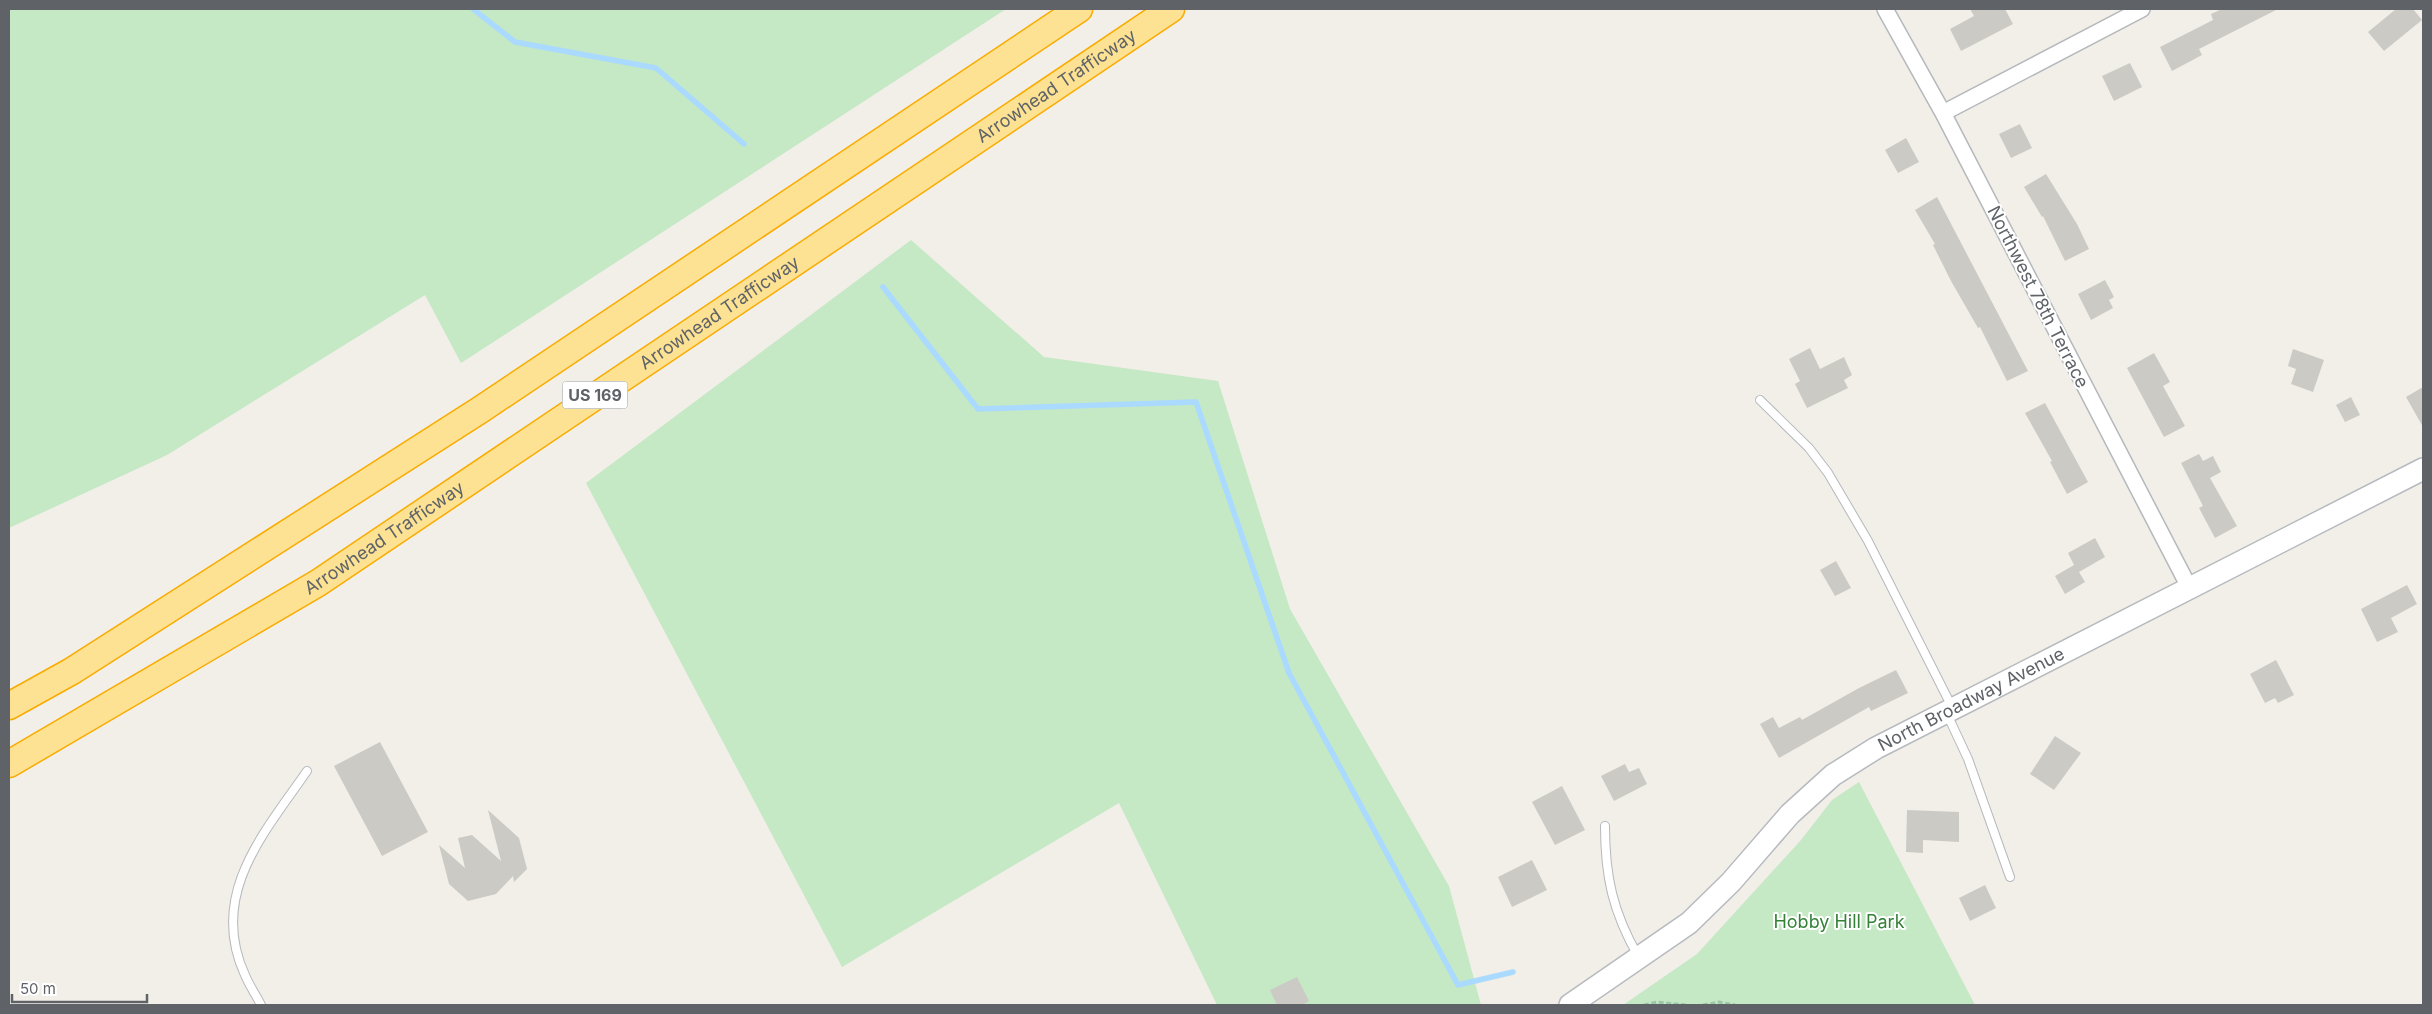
<svg xmlns="http://www.w3.org/2000/svg" width="2432" height="1014" viewBox="0 0 2432 1014" font-family="Inter,sans-serif">
<rect width="100%" height="100%" fill="#f1efe8"/>
<path fill="#c5e8c5" d="M9,9H1006L461,363L425,295L167,455L9,528Z
M911,240L1044,357L1218,381L1290,609L1449,886L1481,1005H1217L1119,803L842,967L586,483Z
M1859,782L1975,1005H1623L1697,954L1801,840L1832,800Z"/>
<g fill="none" stroke-linecap="round" stroke-linejoin="round">
<path stroke="#aadaff" stroke-width="5.5" d="M473,9L515,42L656,68L744,144
M883,287L978,409L1196,402L1289,673L1458,985L1513,972"/>
</g>
<path fill="#cccac5" d="M1970,9H2005L2013,24L1961,51L1950,29L1974,16Z
M2222,9H2278L2199,49L2202,55L2172,71L2160,47L2213,20L2211,14Z
M2396,9H2413L2422,20L2384,51L2368,32Z
M2130,63L2142,87L2114,101L2102,76Z
M2020,124L2032,148L2011,158L1999,134Z
M1906,138L1919,162L1898,173L1885,150Z
M2046,174L2077,224L2089,249L2065,261L2043,216L2042,217L2024,187Z
M1937,197L2028,371L2007,381L1980,327L1978,328L1951,281L1933,245L1935,244L1915,210Z
M2105,280L2114,297L2109,300L2113,308L2091,320L2078,294Z
M1810,348L1820,369L1844,357L1852,375L1844,380L1848,388L1807,408L1795,384L1800,381L1789,359Z
M2293,349L2324,360L2313,392L2291,384L2296,369L2288,366Z
M2154,353L2170,382L2163,386L2185,426L2164,437L2127,368Z
M2423,387V427L2406,397Z
M2351,397L2360,415L2345,422L2336,405Z
M2045,403L2088,482L2067,494L2050,462L2052,461L2025,413Z
M2199,454L2203,461L2213,456L2221,472L2210,478L2237,526L2215,538L2199,508L2203,506L2181,463Z
M2095,538L2105,557L2079,572L2085,582L2065,594L2055,576L2074,565L2068,553Z
M1836,561L1851,588L1835,596L1820,570Z
M2407,585L2417,604L2391,618L2398,632L2377,642L2361,609Z
M2276,660L2294,695L2278,703L2275,698L2265,703L2250,674Z
M1896,670L1908,693L1871,711L1869,707L1779,758L1760,724L1773,717L1779,728L1800,717L1802,720L1859,688Z
M2055,736L2081,753L2054,790L2030,774Z
M380,742L428,832L382,856L334,766Z
M1625,764L1629,772L1639,768L1647,784L1614,801L1601,776Z
M1562,786L1585,830L1555,845L1532,802Z
M488,810L519,838L527,869L514,882L513,876L496,894L468,901L449,884L439,845L465,868L458,838L472,835L501,861Z
M1907,810L1959,812V842L1923,840V853L1906,852Z
M1532,860L1547,890L1512,907L1498,877Z
M1985,885L1996,908L1970,921L1959,898Z
M1297,977L1309,1001L1302,1005H1277L1270,990Z"/>
<g fill="none" stroke-linecap="round" stroke-linejoin="round">
<g stroke="#b5b8bc" stroke-width="10">
<path id="lane" d="M1760,400L1809,448L1828,473L1868,541L1952,707
M1947,714L1968,759L2010,877
M1605,826C1605,877 1613,912 1638,956
M261,1005C256,995 249,985 245,975C208,895 264,833 307,771"/>
</g>
<g stroke="#b5b8bc" stroke-width="18">
<path id="street" d="M1885,9L1943,113L2189,587
M1943,113L2142,9"/>
</g>
<g stroke="#b6babf" stroke-width="24">
<g id="secondary">
<path id="s1" d="M1570,1005L1689,923L1731,882L1790,814L1833,775L1876,748L2423,469"/>
</g>
</g>
<g stroke="#f9ab00" stroke-width="29">
<g id="highway">
<path d="M9,706L72,671L480,410L1079,9"/>
<path id="s2" d="M9,764L318,583L1171,9"/>
</g>
</g>
<path stroke="#9cc7a9" stroke-width="3" stroke-dasharray="5 2.5" stroke-linecap="butt" d="M1644,1005L1657,1002L1686,1005
M1703,1005L1719,1002L1735,1005"/>
<use href="#lane" stroke="#fff" stroke-width="8"/>
<use href="#street" stroke="#fff" stroke-width="15"/>
<use href="#secondary" stroke="#fff" stroke-width="21"/>
<use href="#highway" stroke="#fde293" stroke-width="26"/>
</g>
<g text-anchor="middle" stroke-width="4" stroke-linejoin="round" paint-order="stroke">
<rect fill="#fff" stroke="#8f9295" stroke-width="1" x="562.5" y="381.5" width="65" height="27" rx="4"/>
<g font-size="16" font-weight="bold" fill="#5f6368">
<text x="595" y="401">US 169</text>
</g>
<g font-size="18" fill="#5f6368" stroke="#fff">
<text dy="6" stroke="none"><textPath href="#s2" startOffset="1248">Arrowhead Trafficway</textPath></text>
<text transform="translate(2038 297) rotate(63)" y="6">Northwest 78th Terrace</text>
<text dy="6" stroke="none"><textPath href="#s2" startOffset="842">Arrowhead Trafficway</textPath></text>
<text dy="6" stroke="none"><textPath href="#s2" startOffset="438">Arrowhead Trafficway</textPath></text>
<text dy="6" stroke="none"><textPath href="#s1" startOffset="509">North Broadway Avenue</textPath></text>
</g>
<g font-size="18" fill="#348238" stroke="#fff">
<text x="1839" y="928">Hobby Hill Park</text>
</g>
</g>
<rect width="2432" height="1014" fill="none" stroke="#5f6368" stroke-width="20"/>
<path d="M12 994v8h135v-8" fill="none" stroke="#5f6368" stroke-width="2.5"/>
<text x="20" y="994" font-size="15" fill="#5f6368" stroke="#ffffff" stroke-width="4" paint-order="stroke">50 m</text>
</svg>
